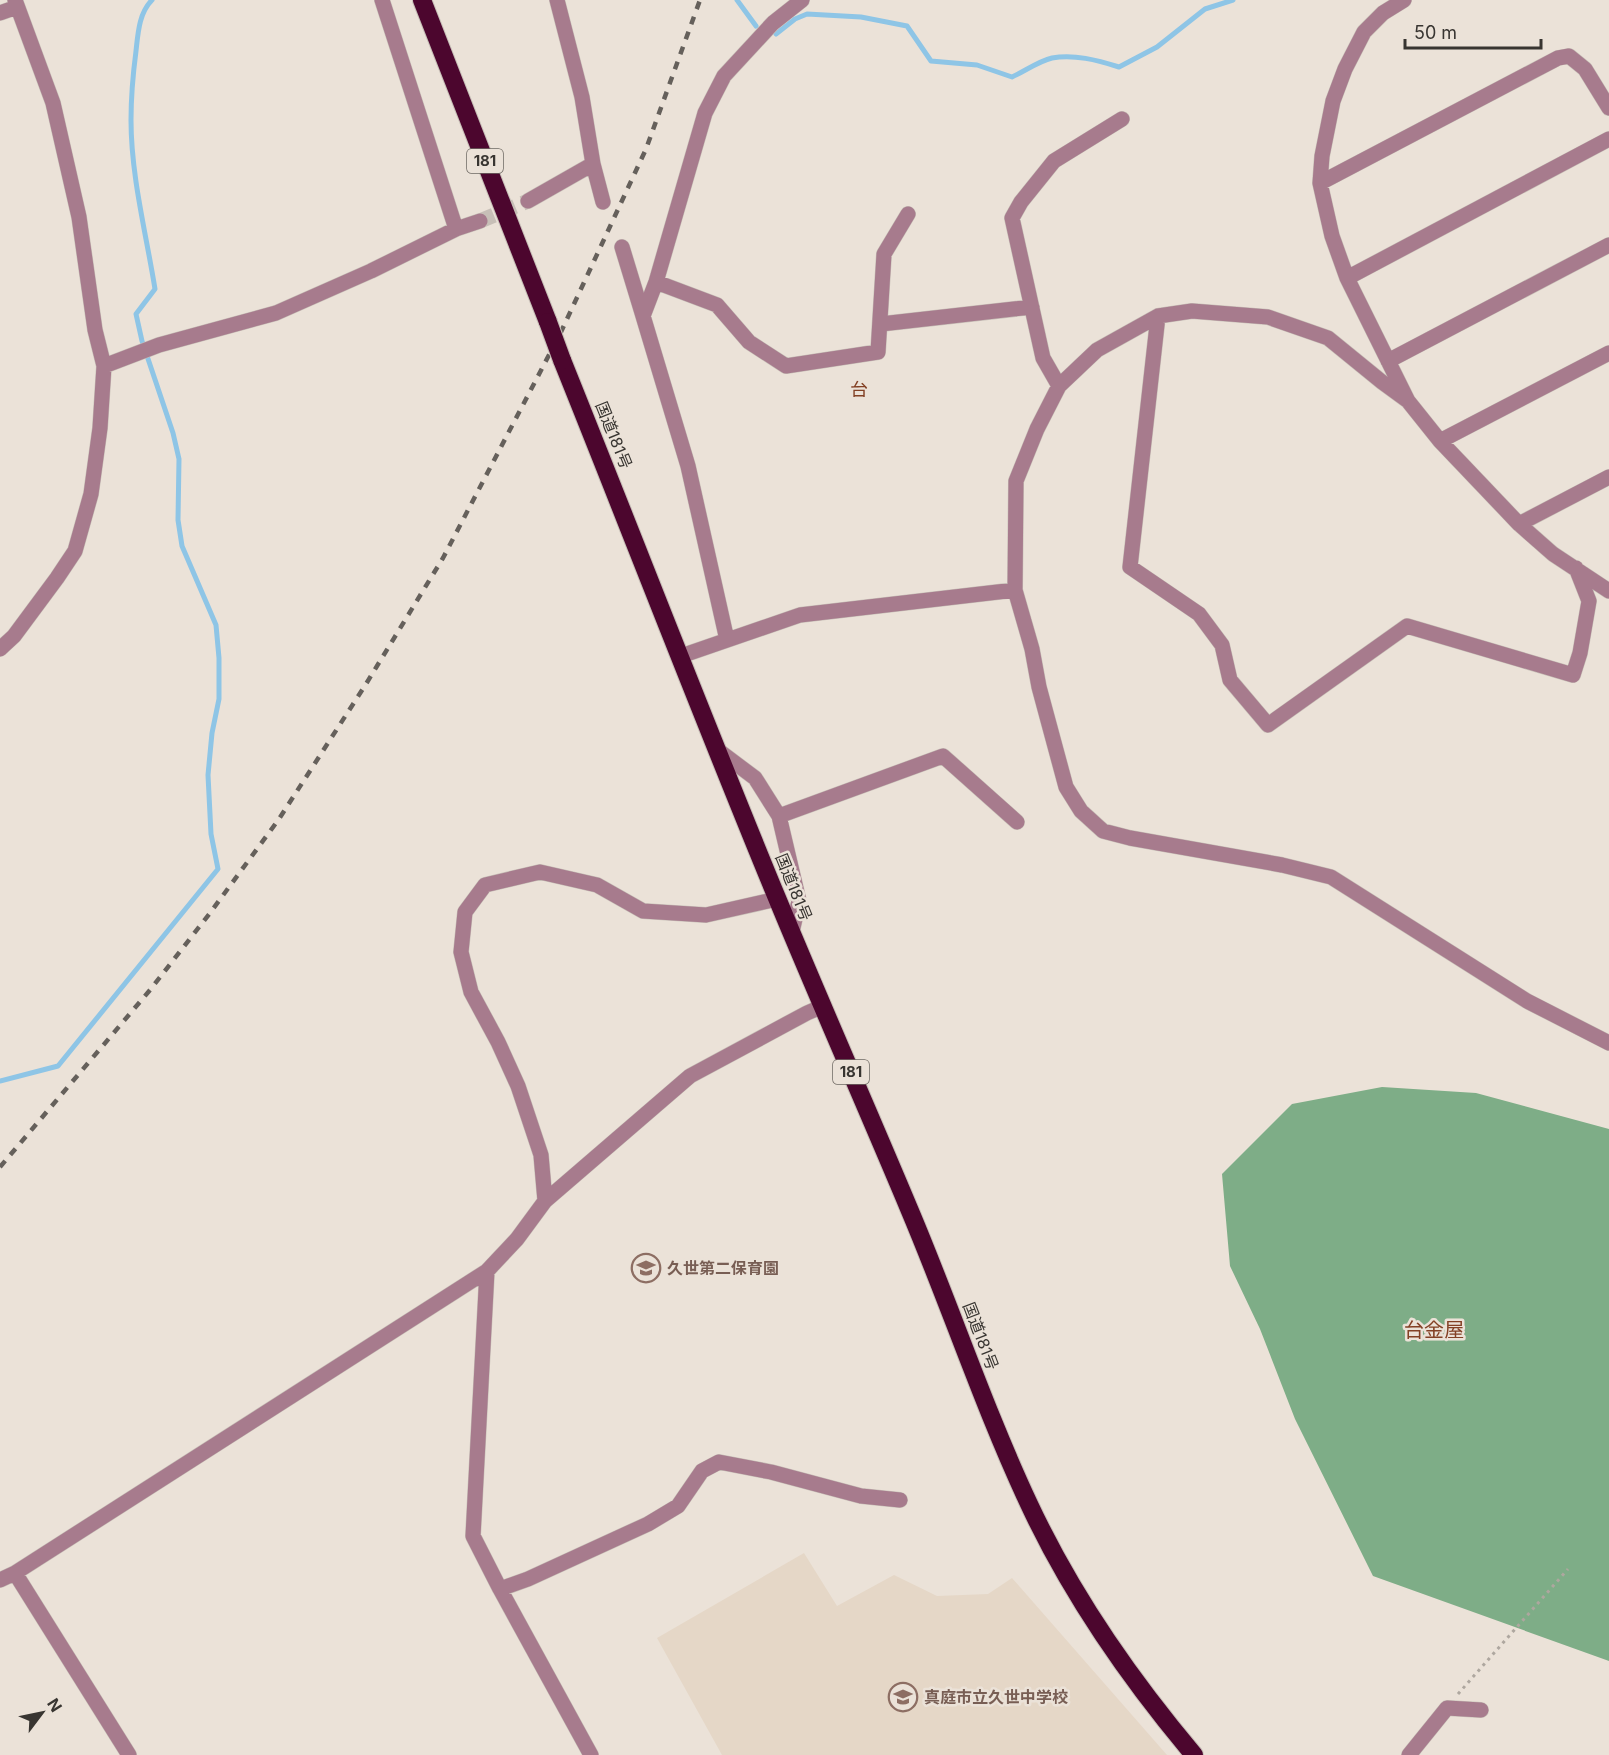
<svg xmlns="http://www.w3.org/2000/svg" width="1609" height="1755" viewBox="0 0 1609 1755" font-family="Inter,'Noto Sans JP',sans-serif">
<rect width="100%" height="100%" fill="#ebe2d8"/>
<path fill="#e5d7c7" d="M804,1553L837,1606L894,1575L937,1596L988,1594L1012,1578L1167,1755H722L657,1638Z"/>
<path fill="#7ead87" d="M1382,1087L1476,1093L1609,1129V1661L1373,1576L1295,1419L1260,1329L1230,1266L1222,1174L1292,1104Z"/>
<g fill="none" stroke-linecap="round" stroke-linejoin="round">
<path stroke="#8ec5e6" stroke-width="5" d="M737,0L756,26
M776,34L795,19L807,14L861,17L907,26L931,61L977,65L1012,77C1025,71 1039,61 1052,58C1074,54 1097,60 1119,67L1157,47L1205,9L1233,0
M0,1081L58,1066L218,869L211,834L208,775L212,733L219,699V658L216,625L182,546L178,520L179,459L173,433L142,341L136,314L155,289C146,233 131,176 131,120C131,97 133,74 136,51C138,33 139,13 152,0"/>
<path stroke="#c7bfb7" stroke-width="15" stroke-dasharray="15 8" stroke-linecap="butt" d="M480,221L528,201"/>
<g stroke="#c7bfb7" stroke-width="16">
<path id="minor" d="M382,0L456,229
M1404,0L1383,13L1364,32L1345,69L1333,101L1322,156L1320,183L1332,236L1347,278L1408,401L1440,441L1519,524L1553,554L1609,591
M0,13L17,7
M593,164L603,202
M1320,183L1558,58L1569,56L1585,69L1609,108
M528,201L593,164L582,97L557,0
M622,247L643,316
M1347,278L1609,139
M656,282L717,305L749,342L786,366L878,352L884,254L908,214
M1158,316L1130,567L1199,614L1222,645L1230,680L1268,725L1407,626L1573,675L1580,653L1589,601L1576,568
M881,324L1032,307
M1388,361L1609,245
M104,366L159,345L276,313L371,271L456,229L480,221
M1059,386L1043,358L1012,218L1021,202L1054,161L1122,119
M1408,401L1382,382L1328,338L1268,317L1192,311L1158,316L1097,350L1059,386L1037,429L1016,481L1015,590L1032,649L1039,687L1066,787L1081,811L1103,831L1130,838L1282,865L1331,877L1527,1001L1609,1043
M1440,441L1609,353
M1519,524L1609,477
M727,640L688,466L643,316L656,282L705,113L724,76L773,23L802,0
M0,649L14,636L57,578L75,551L91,494L100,428L104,366L95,330L79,217L53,103L15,0
M681,656L800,615L1015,590
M719,751L755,778L779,816L799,901L792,932
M779,816L943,756L1017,822
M545,1201L541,1155L518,1086L498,1042L471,992L461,952L465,912L485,885L540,872L597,885L643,911L706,915L777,899
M487,1271L473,1536L500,1589L591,1755
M15,1573L129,1755
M0,1580L15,1573L487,1271L517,1239L545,1201L690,1076L807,1013L823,1006
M500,1589L528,1579L648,1524L678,1506L702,1471L719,1462L771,1472L861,1496L900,1500
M1409,1755L1447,1708L1481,1710"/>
</g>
<g stroke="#c7bfb7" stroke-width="20">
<path id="highway" d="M422,0L548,322
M562,360C634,539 703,719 777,898C820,1002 866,1106 910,1211C951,1308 984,1408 1029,1504C1071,1594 1130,1679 1194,1755"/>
</g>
<path stroke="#aea79f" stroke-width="3" stroke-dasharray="3 4.5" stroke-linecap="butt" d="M1458,1694L1568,1569"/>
<use href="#minor" stroke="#a77b8d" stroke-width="15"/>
<use href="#highway" stroke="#4c062e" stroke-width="18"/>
<path stroke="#65605b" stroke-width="4.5" stroke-dasharray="8 8" stroke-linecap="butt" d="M0,1167L150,990L210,913L279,819L366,684L443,558L561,332L646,149L700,0"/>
<g stroke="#c7bfb7" stroke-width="20" stroke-linecap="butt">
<path id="highway-bridge" d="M548,322L562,360"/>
</g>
<use href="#highway-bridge" stroke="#4c062e" stroke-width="18"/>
</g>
<defs>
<g id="school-ring" transform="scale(1.5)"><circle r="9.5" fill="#ebe2d8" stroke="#8d6e63" stroke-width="1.5"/><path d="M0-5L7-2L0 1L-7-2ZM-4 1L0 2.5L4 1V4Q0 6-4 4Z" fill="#8d6e63"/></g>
</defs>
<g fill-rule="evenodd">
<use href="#school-ring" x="646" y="1268"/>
<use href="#school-ring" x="903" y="1697"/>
</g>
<g text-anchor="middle" stroke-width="5" stroke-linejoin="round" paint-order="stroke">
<g fill="#ebe2d8" stroke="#6e6963" stroke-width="1.5">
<rect x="467" y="149" width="36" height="24" rx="4.5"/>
<rect x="833" y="1060" width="36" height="24" rx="4.5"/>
</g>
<g font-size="15" font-weight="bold" fill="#383531">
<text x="485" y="166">181</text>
<text x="851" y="1077">181</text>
</g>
<g font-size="16" fill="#383531" stroke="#ebe2d8">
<text transform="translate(614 435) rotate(68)" y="6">国道181号</text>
<text transform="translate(794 887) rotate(68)" y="6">国道181号</text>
<text transform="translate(981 1336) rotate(69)" y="6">国道181号</text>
</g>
<g font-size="16" font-weight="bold" fill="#785e54" stroke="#ebe2d8" text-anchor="start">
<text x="667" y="1274">久世第二保育園</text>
<text x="924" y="1703">真庭市立久世中学校</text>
</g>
<g font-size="18" fill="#834125" stroke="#ebe2d8">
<text x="859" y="396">台</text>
</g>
<g font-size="20" fill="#834125" stroke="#ebe2d8">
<text x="1434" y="1337">台金屋</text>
</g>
</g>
<g transform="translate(42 1713) rotate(58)" stroke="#ebe2d8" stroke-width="4.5" paint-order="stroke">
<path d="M0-4.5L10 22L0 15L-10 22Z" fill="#383531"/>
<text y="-9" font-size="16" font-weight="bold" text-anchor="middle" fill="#383531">N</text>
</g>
<path d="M1405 39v9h136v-9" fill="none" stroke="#383531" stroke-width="3"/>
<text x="1414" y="39" font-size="18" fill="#383531" stroke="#ebe2d8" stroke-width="4.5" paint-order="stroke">50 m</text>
</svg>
